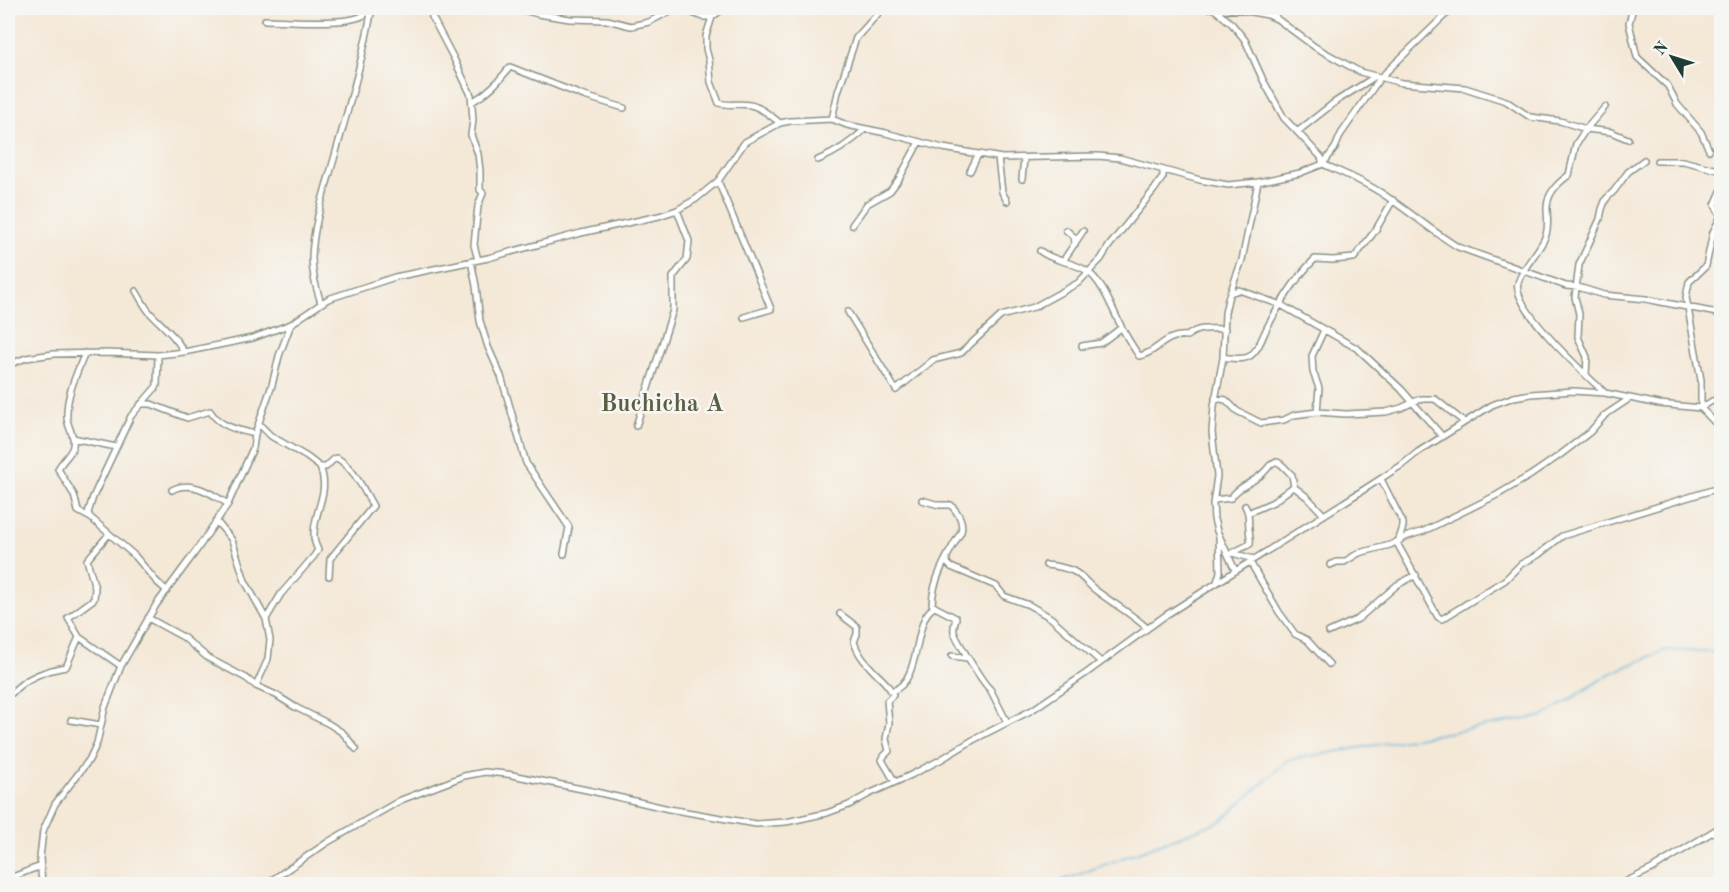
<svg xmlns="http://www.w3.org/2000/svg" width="1729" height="892" viewBox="0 0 1729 892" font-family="'Old Standard TT',serif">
<rect width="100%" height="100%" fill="#f6f6f2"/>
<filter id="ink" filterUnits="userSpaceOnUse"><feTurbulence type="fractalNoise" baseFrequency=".0167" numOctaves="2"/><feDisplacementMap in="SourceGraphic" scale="12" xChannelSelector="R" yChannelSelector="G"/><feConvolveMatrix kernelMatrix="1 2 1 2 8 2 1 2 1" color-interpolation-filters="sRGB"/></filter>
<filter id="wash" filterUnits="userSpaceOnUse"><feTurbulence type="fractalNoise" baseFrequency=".008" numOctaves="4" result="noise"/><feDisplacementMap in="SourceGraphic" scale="24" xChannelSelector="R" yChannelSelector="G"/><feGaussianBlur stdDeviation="1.35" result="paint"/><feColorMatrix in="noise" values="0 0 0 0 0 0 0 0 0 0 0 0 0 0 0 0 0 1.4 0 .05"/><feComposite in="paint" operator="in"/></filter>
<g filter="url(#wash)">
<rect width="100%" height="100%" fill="#f4e8d7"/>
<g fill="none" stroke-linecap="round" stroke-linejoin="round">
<path stroke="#58afd5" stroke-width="1.5" d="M1053,884L1221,821L1288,760L1544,716L1611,673L1666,650L1722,653"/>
</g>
</g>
<g filter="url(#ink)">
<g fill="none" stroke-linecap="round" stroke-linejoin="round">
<g stroke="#8a9286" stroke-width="8">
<path id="minor" d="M387,8L410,9L425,8
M430,8L432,17L454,59L471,95L473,120L471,135L478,154L480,171V190L483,193L478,206L474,245L478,260
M516,8L538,14L570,19L607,20L631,26L649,22L672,10L680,8L703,17H712L724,8
M1207,8L1241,10L1268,15L1277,19L1315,47L1360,72L1402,83L1465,88L1506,101L1530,117L1560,121L1586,129L1611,132L1628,139
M1213,8L1232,24L1245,40L1263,80L1284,118L1321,157L1323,164C1347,175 1372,185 1393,201C1415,216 1435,233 1458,247L1566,286L1578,287L1604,295L1646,299L1722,314
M1270,8L1276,17
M1633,8L1629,23L1637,57L1668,86L1677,104L1701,132L1709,150
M712,17L706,36V49L709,60L711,82L719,103C729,106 739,103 750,105C761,107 771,116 780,123
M265,20C289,20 339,25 360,17C365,15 368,12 371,9
M472,102C488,93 498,82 510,67L584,96L624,108
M832,119L838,92L856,38L883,8
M1297,132L1335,102L1376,76
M998,158L1002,192L1007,201
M818,160C835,153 852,142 865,129
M1657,161H1683L1722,171
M970,171L978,155
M1022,179L1024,158
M718,181L771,309L744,317
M1722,189L1715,205L1721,216L1713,232L1706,266L1689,282L1686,297L1701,380V408L1722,430
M852,225L867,204L890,191L899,179L919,142
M1066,230L1074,237L1075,244
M1040,251C1054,262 1072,261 1087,271C1103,282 1113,311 1122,328C1127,338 1133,347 1139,356C1158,353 1163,334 1187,336C1199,326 1211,329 1225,329
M471,261L476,286L480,321L488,347L501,376L526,463L569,527L564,554
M1063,261L1083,231
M136,291C141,299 145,308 152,315C164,327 176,337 184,352
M1230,293L1239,290L1281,305L1358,349L1401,389L1442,436
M321,303C316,287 312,274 312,258C313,224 325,191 334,159C348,109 363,59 372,8
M848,312L896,390L933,360L961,353L1001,316L1034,307L1078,283L1101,259L1109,246L1154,190L1163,177V170
M1082,346L1101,343L1121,328
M85,353C77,373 66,395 67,417C67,428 77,437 72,449C69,456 62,461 58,469L74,495L78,511L91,518L135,556L156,581L167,591
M1223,358C1231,357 1243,361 1250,356C1260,349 1263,334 1269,324C1281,302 1297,276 1315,259L1333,260L1354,258L1375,231L1393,200
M8,365L26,358L53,354L106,353L158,355L184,352L253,338L291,324
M1586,375L1587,357L1578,337L1579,314L1575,297L1579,265L1600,219L1602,209L1606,199L1614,191L1628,172L1644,160
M1605,393C1587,376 1511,307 1518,283C1523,265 1540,252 1546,235C1549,225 1547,218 1547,208C1547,193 1558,183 1569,175L1576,144L1586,129L1605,107
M1215,398L1226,400L1237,411L1261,423L1284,420L1294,415L1317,412L1346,414L1386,412L1401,408L1420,399H1435L1464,422
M141,404H151L187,418L210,411C220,427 238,430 255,434
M1317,412L1319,388L1313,372L1312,356L1324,330
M259,424L271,436L307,457L320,467H326L334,459L337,458C354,468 363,489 373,506L330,559L329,576
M636,426L673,310V277L687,259L689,241L677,210
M73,438L116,447
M1381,479L1403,523C1404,530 1398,537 1398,545L1438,617L1442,619L1505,580L1521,564L1538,555L1562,536L1722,487
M172,490C191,479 212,494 228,504
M922,500L939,505H951C958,513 964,521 961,532C948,554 933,578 932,604L935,607
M1214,500L1231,498C1237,486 1257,482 1266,470C1269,467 1272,461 1277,462C1282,463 1288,472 1292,475L1294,487L1307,497L1324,515
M1248,513L1273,502L1294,486
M90,517L88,513L93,497L131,416L157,386L158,355
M217,522L232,540L245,581L266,619L270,640L268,659L256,686
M109,534L87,560L95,588L94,599L68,618L79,637L121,666
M1232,553L1250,544C1251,538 1249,533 1249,528C1248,519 1250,514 1245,506
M1232,553L1254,559
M947,559V563L951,567L996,586L1004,596L1029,605L1051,618L1101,662
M1250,562L1279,612L1295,634L1307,640L1329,664
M1046,565C1056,566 1064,567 1073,571C1082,575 1089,586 1098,592C1114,604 1132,614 1147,628
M1330,565L1337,562H1344L1359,553L1390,545L1408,536L1424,531L1497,495L1531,475L1560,455L1590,432L1605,415L1629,399
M1235,570L1217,531L1214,519L1213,504L1217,476L1212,432L1214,406L1223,358L1225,313L1228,299L1242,260L1258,182
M1217,582L1220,572L1219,536
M840,614L857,627V634L854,642C857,651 862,659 869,666C877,676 889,683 893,695L887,701L889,723L886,739L889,751L884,756L882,760L895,782
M148,618L183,637L208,658L246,678L256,686L276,695L295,707L329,724L343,733L356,749
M266,619L281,594L314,556L318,550C316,546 314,541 314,536C313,511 331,493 320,467
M1329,632L1358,619L1397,585L1416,575
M952,656L967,658
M892,691C923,682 912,616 935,607L956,618C955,622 953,627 954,632C957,641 984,685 990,689L1007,722
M8,693H12C24,678 47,670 66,667L79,637
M71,720L101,725
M8,878C19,876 29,869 40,867
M42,884L40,858L43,831L55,804L89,760L97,743L105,707L121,666L156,605L196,551L228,504L253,448L255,434L272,385L279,356L291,324L328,299L395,277L488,258L581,233L659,216L677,210L696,199L718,181L745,142L780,123L790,121L832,119L847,125L886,133L943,148L1002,158L1098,156L1120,158L1200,180L1228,185L1258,182L1300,173L1323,164L1335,148L1341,134L1380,78L1444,16L1455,8
M266,884L328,842L401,800L464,776L485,772L507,774L587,790L669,809L756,824L786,822L827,813L849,805L869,794L911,775L940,760L973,740L1032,710L1085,674L1166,615L1357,494L1402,465L1418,452L1492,405L1514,397L1531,394L1573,391L1605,393L1659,404L1701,408L1712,401L1722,399
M1621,884L1652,869L1722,826"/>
</g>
<use href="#minor" stroke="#fff" stroke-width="5"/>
</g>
</g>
<g text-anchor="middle" stroke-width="5" stroke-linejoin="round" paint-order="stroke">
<g font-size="24" font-weight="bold" fill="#5d5f45" stroke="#f6f6f2">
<text x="662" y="411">Buchicha A</text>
</g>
</g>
<rect width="1729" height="892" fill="none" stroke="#f6f6f2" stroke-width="30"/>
<g transform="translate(1672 57) rotate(308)" stroke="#f6f6f2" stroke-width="4.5" paint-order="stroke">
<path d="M0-4.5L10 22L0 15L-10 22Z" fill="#1f3d34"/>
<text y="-9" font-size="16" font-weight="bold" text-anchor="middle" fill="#1f3d34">N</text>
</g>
</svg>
